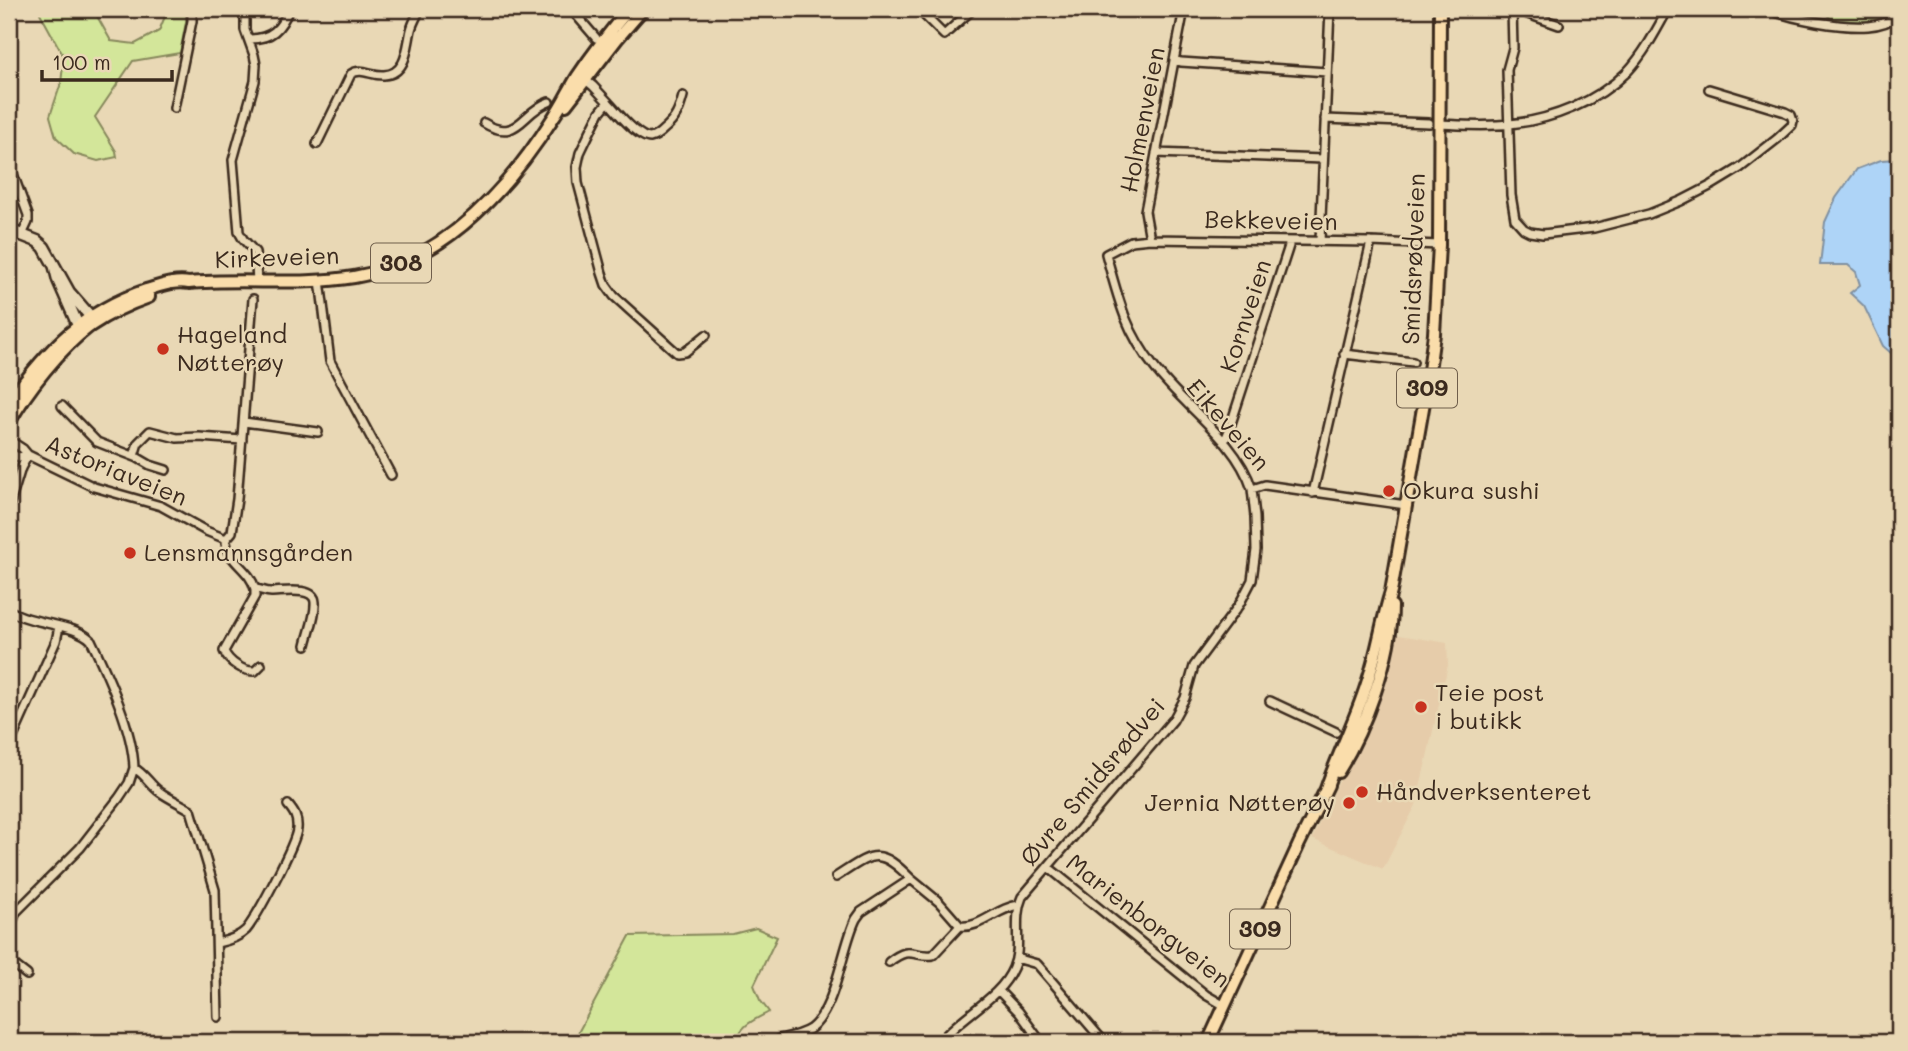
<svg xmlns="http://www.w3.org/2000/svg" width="1908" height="1051" viewBox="0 0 1908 1051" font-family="Mali,sans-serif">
<rect width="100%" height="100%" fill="#e9d8b5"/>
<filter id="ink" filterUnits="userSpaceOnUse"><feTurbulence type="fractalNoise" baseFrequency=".0143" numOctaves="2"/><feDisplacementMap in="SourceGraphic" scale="14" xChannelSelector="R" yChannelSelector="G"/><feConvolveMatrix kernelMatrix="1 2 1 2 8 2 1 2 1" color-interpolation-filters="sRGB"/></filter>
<g filter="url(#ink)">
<path fill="#e6ccaa" d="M1393,634L1447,643L1448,665L1416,805L1383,869L1312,839L1375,704Z"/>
<path fill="#d3e69a" stroke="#87885c" stroke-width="2" d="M41,9H93L111,41L135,44L159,31L168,9H186V22L180,53L133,61L95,117L116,151L117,157L98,161L74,154L56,137L50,116L61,83L64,57L40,13Z
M1822,9H1899C1881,27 1853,21 1831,19Z
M756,928L777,937L754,985L760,1000L769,1012C755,1020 739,1025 737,1042H573L630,936L733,934Z"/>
<path fill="#aed4f7" stroke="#8090a0" stroke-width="2" d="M1899,159V360L1883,346L1864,306L1850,293L1860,285L1856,272L1848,265H1820L1825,222L1836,198L1857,169L1881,160Z"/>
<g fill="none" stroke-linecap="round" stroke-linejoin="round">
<g stroke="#3b2a1e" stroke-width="12">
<path id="minor" d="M571,9L596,38
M918,9L944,35L973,9
M1512,9L1513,48L1507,70L1511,195L1515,219L1524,229L1530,232L1543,234L1594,228L1649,214L1681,201L1712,185L1740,168L1777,139L1792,125L1793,121L1791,115L1785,112L1709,89
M1768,9C1791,19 1842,28 1868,26C1879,25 1890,22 1899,15
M1512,12L1525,13L1559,25
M245,14V30L254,55L256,65L255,81L233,160L239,232L243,239L255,252L257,281
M250,39C271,39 281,29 289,9
M1174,60L1181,62L1327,72
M582,77L593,86L608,102L600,112L590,132L580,153L577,167L578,183L602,273L606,285L614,296L677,353L685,352L706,335
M608,102C616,111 638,138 650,138C656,137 660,133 664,129C676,119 679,111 683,96
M174,108L192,21V9
M1325,119L1429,123
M484,123C518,144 522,111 549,102
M1439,124C1462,125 1487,127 1510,124C1551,120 1597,102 1627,72C1644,54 1656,31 1668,9
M317,144L351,74C362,67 371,76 384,75C407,74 407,47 411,30C413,22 417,16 420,9
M1156,153L1323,159
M9,163L28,215V222L22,235
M1150,239L1145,211L1184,9
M1320,241L1330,9
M320,280L330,361L391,475
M1344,354L1413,362
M62,406L97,442L138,458L150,465L166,470
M244,422L318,432
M9,440L23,449L28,455L94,487L161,506L206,531L226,539C225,561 250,568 255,589C261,589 265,592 271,592C282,592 314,586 315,602C316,615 309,632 306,645
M1224,442L1228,433L1289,246L1288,241
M9,453L19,457L28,455
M134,456L138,443L150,431L177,438L199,437L242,440
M1313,493L1371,242
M1406,505L1265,485L1252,489C1236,439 1185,408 1154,367C1125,330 1118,298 1106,254L1131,241L1150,239L1371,242L1439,245
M9,507L21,468L28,455
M226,539L232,532L237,499L253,299
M255,589V596L224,651C228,662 244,672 255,671L261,665
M9,610C32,625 74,623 91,640C108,676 133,730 134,768C145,774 150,785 160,792C170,799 181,804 191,810L215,890L218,1017
M1270,701L1336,732
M9,746L56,641L59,627
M1048,867L1206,995L1225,1006
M836,877C872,854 878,845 911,879
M9,931L16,912L80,848L119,798L129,783L134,768
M217,943C227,941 238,938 246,930C257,917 296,843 297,829C298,818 294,812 288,805
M1016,958L1037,964L1104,1042
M9,961L27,975
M889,962C911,945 911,957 933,955L960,926
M998,990L1019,1012L1041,1042
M779,1039C789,1037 801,1035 810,1029C836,1010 842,947 856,919L861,912L911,879L939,902L960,926C980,929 998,907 1019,905
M940,1042C961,1015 1000,999 1013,968C1023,946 1012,920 1022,897L1173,720L1185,698L1194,666L1239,605L1252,580L1256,550L1255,517L1252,489"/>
</g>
<g stroke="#3b2a1e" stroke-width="15">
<path id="secondary" d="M9,230L37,241L44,247L69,292L90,316L89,327L79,325L76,321L58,280L55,268"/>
</g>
<g stroke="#3b2a1e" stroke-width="16">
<path id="primary" d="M566,105L617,39L643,9
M9,402C48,349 82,312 146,290C160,286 175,280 189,283C244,278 300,286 354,277C443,262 507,191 553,118C562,105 569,90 577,77C593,53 611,30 629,9
M9,423C27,390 60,349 90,326C108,314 129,304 149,297
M1338,772C1365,729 1392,656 1392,606
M1326,789C1339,751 1358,715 1369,677C1378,649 1382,620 1391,592L1427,385L1434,334L1439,245L1440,9
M1208,1042L1299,844L1328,785"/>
</g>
<use href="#minor" stroke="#e9d8b5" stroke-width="7"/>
<use href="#secondary" stroke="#e9d8b5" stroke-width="10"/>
<use href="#primary" stroke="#faddab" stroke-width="10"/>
</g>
</g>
<g fill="#c8321e" stroke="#e9d8b5" stroke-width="2.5">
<circle cx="163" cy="349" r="7"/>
<circle cx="1389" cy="491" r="7"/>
<circle cx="130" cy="553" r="7"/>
<circle cx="1421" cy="707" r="7"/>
<circle cx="1362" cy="792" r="7"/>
<circle cx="1349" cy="803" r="7"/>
</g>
<g text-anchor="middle" stroke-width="5" stroke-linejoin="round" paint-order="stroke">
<g fill="#e9d8b5" stroke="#6f5e4b" stroke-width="2">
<rect x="371" y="243.5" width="60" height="39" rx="5"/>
<rect x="1397" y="368.5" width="60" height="39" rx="5"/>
<rect x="1230" y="909.5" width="60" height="39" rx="5"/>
</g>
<g font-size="23" font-weight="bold" fill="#3b2a1e">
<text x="401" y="271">308</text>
<text x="1427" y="396">309</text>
<text x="1260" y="937">309</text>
</g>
<g font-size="24" fill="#3b2a1e" stroke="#e9d8b5">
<text transform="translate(1143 120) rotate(-79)" y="8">Holmenveien</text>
<text transform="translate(1271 221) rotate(1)" y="8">Bekkeveien</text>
<text transform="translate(277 258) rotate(-2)" y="8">Kirkeveien</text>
<text transform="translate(1414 259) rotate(-88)" y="8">Smidsrødveien</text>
<text transform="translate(1246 316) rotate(-72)" y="8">Kornveien</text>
<text transform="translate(1228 425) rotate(49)" y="8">Eikeveien</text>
<text transform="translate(116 471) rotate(22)" y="8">Astoriaveien</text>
<text transform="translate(1093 782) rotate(-50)" y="8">Øvre Smidsrødvei</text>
<text transform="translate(1148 921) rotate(38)" y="8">Marienborgveien</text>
</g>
<g font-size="24" fill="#3b2a1e" stroke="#e9d8b5" text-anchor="start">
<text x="177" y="343">Hageland<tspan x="177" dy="28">Nøtterøy</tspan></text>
<text x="1403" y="499">Okura sushi</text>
<text x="144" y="561">Lensmannsgården</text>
<text x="1435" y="701">Teie post<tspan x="1435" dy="28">i butikk</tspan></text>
<text x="1376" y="800">Håndverksenteret</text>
<text x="1335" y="811" text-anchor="end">Jernia Nøtterøy</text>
</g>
</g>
<rect width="1908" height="1051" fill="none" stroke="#e9d8b5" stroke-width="35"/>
<rect x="18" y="18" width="1873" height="1016" fill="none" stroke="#3b2a1e" stroke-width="2.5" filter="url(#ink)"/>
<path d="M42 70v10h130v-10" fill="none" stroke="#3b2a1e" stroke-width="3.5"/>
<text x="52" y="70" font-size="21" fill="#3b2a1e" stroke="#e9d8b5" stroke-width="5" paint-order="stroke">100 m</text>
</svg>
